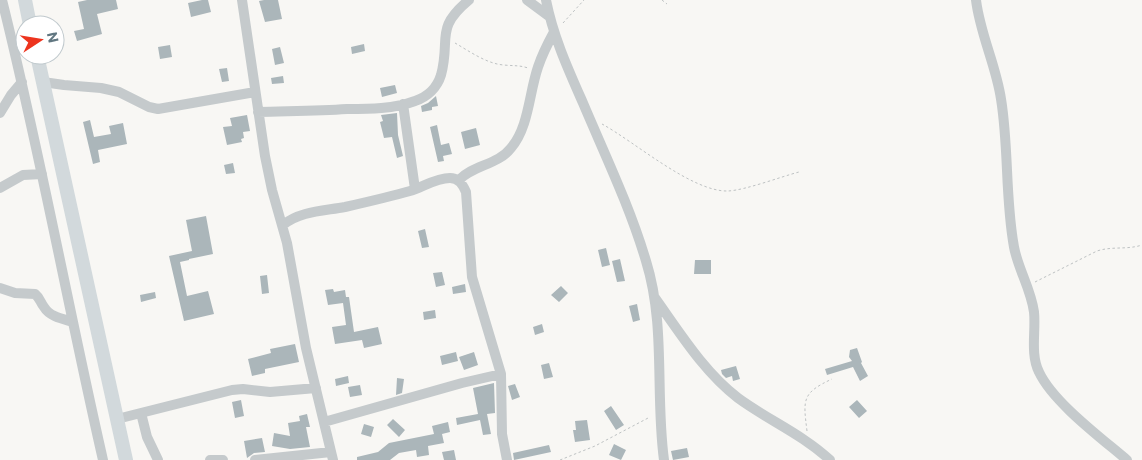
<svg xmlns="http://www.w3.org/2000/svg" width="1142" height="460" viewBox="0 0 1142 460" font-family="Commissioner,sans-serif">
<rect width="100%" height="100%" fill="#f8f7f4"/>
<path fill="#abb6ba" d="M87,0H116L118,9L97,14L102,34L77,41L74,31L84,29L78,2Z
M202,0H208L211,12L191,17L188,3Z
M264,0H278L282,19L265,22L259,1Z
M364,44L365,51L352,54L351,47Z
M170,45L172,57L160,59L158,47Z
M280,47L284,63L275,65L272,49Z
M227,68L229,81L222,82L219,69Z
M283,76L284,83L272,84L271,78Z
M395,85L397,93L382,97L380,88Z
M436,96L438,106L432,107V110L422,112L421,106L428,103Z
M397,113L398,135L403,156L397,158L392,137L384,138L380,122L383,121L381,115Z
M247,115L250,131L243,132L244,138L241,139L242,142L227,145L223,127L232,126L230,118Z
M90,120L94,137L111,134L109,126L123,123L127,144L98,150L100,162L93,164L83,122Z
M437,125L441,145L449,143L452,154L443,156L444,161L438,162L430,127Z
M476,128L480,145L465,149L461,132Z
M233,163L235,173L226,174L224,165Z
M206,216L213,254L189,259V260L180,262L187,296L208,291L214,314L184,321L169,256L192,251L186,220Z
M425,229L429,247L422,248L418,231Z
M606,248L610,265L602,267L598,250Z
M620,259L625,281L617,282L612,261Z
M695,260H711V274H694Z
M442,272L445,285L436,287L433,273Z
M267,275L269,293L262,294L260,276Z
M465,284L466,292L453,294L452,287Z
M561,286L568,293L559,302L551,295Z
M333,289L334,292L345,290L346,297H349L354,332L378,327L382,344L364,348L362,340L335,344L332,327L346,325L343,303L328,305L325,290Z
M155,292L156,298L141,302L140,295Z
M637,304L640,320L633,322L629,306Z
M435,310L436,318L424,320L423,312Z
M542,324L544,332L535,335L533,327Z
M295,344L299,362L265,369V373L252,376L248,359L271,353L270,349Z
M857,348L862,362L861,363L868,376L860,381L853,367L827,375L825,369L852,361L849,357L850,350Z
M456,352L458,361L442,365L440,356Z
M474,352L478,365L464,370L459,357Z
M549,363L553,377L544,379L541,365Z
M736,366L740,379L733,381L732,376L726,378L722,374L721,370Z
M348,376L349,383L336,386L335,379Z
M397,378L404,379L402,393L396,395Z
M494,383L495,413L487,414L491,434L483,435L480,420L457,425L456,418L478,414L473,388Z
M515,384L520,397L512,400L508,386Z
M360,385L362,395L350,397L348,387Z
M241,400L244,416L235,418L232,402Z
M857,400L867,411L859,418L849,407Z
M611,406L624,425L616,430L604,411Z
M307,414L310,427H306L310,447L290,449L272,446L274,433L290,436L288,423L300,421L299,416Z
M393,419L405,430L399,437L387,425Z
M587,420L590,440L575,442L573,430H576L575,421Z
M448,422L450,432L442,434L444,443L428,446L429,455L417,457L416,450L399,453L390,460H357V457L378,452L389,443L434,434L432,426Z
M364,424L374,427L371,437L361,434Z
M262,438L265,452L254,453L247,458L244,441Z
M614,444L626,450L621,460L609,455Z
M549,445L551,452L514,460L513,453Z
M687,448L689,457L673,460L671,451Z
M454,450L456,460H444L442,452Z"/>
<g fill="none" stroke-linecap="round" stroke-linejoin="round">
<path stroke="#bec2c3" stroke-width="1" stroke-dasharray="2.5 2.5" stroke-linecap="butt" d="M662,0L667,4
M563,23L584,0
M455,43C469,51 487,64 504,65C513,66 519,65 528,68
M602,124C635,142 692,192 728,191C746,190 780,177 799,172
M1035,282L1097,251C1112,246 1127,250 1142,245
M807,431C803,399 802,393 832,379
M560,460L595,446L650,417"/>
<path stroke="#c5cacc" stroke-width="10" d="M2,0C40,152 68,307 103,460
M242,0L265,156L272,190L287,243L306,348L333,460
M527,0L550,17
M546,0C553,36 568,69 583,103C605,155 630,207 646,261C666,325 655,394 664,460
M976,0C980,34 996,65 1001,99C1009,148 1005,198 1014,247C1018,269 1031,289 1034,312C1036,331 1030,354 1039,372C1053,402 1100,437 1127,460
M43,82L64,85L101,88L119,92L149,107L158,109L255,92
M403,104L415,189
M258,112C288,111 317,111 347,109C369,109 394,109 415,101C427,97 437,88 441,75C451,38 434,29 469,0
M0,113L11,95L22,82
M459,180C473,165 498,165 511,148C529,127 529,93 538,67C542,55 548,43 554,32
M0,188L23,175L42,174
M283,225C300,211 324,211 345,207C367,202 389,197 410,191C423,187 436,178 450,178C459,178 463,185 466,192L472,277L501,374L502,434L507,460
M0,288L15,293L35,294C40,298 40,302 44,307C50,317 63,319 73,322
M655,298C680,333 704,372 738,398C768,420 802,434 830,460
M141,413L147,437L158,460
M117,419L232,390L243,389L270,392L316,388
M324,422L462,383L501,374
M210,460H223
M255,460L331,452"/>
<path stroke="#d2d9dc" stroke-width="14" d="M25,0L30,25
M37,55L126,460"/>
</g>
<g transform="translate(40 40) rotate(78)"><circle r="24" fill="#ffffff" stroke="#c0c9cd"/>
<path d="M0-4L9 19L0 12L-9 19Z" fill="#ed341e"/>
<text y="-8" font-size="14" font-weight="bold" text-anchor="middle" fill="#617781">N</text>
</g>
</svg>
